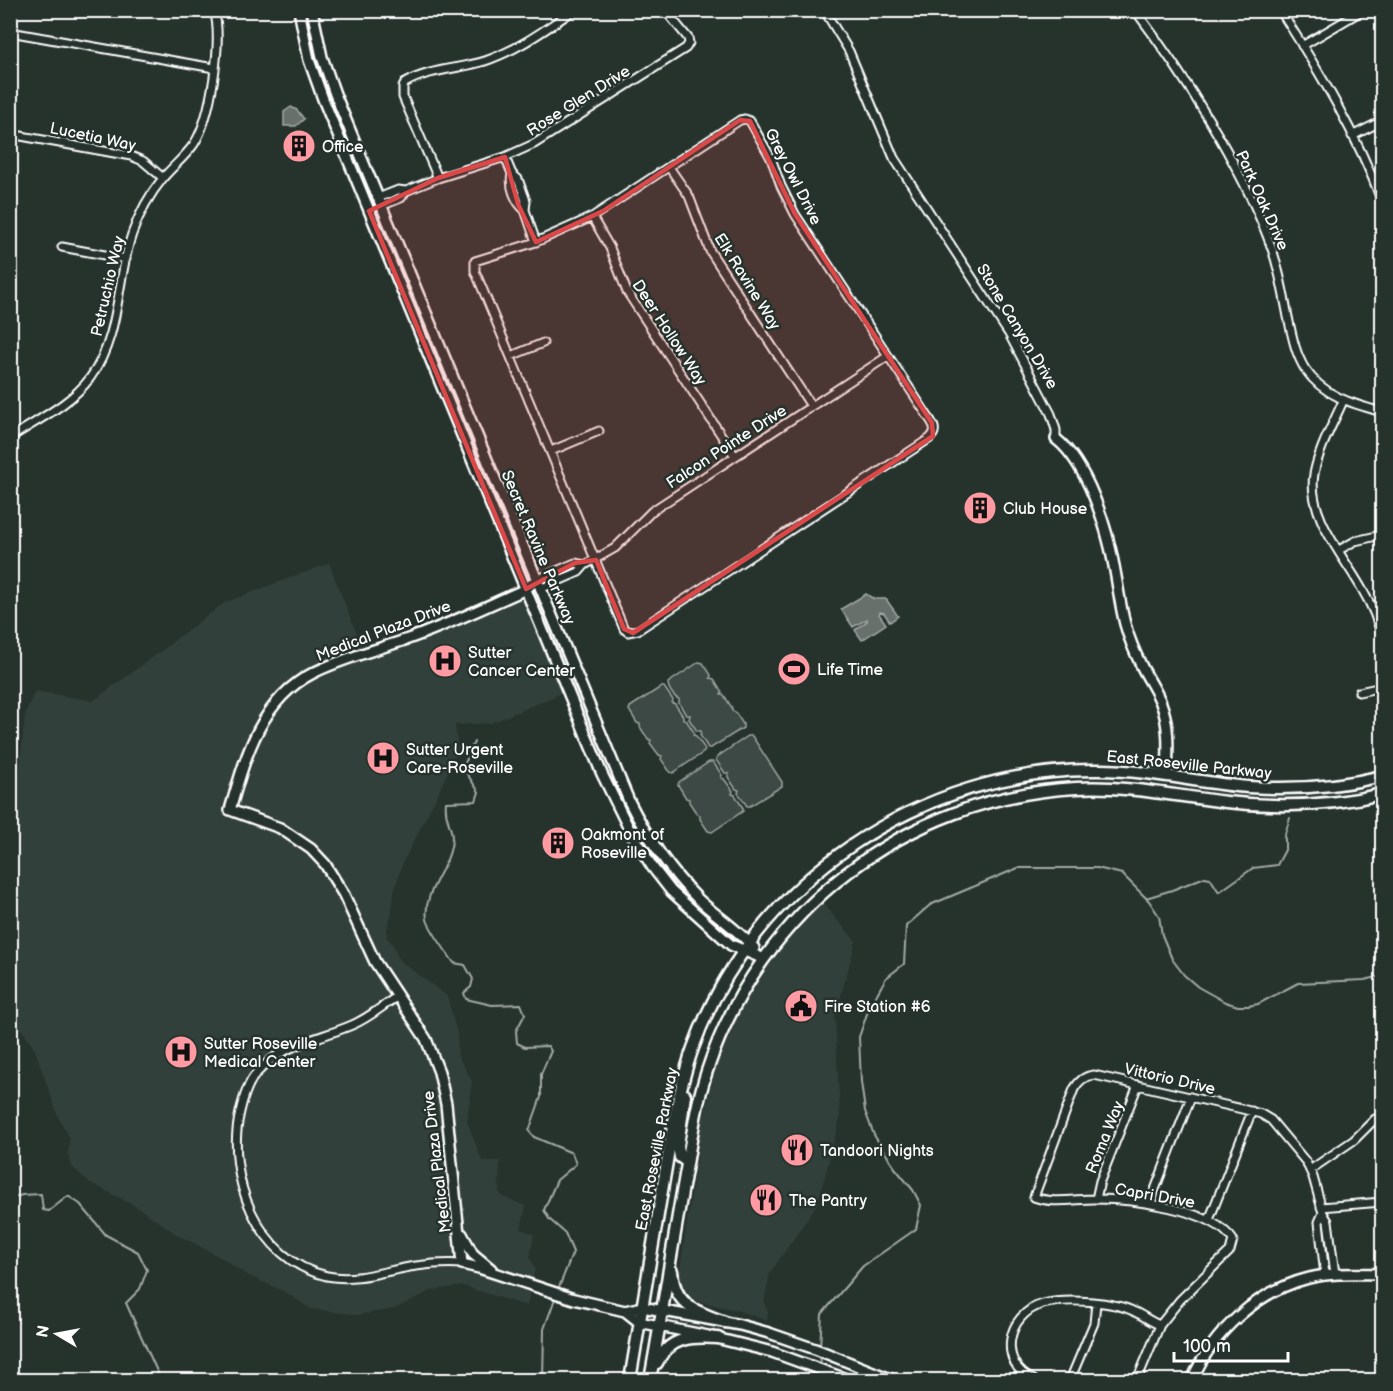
<svg xmlns="http://www.w3.org/2000/svg" width="1393" height="1391" viewBox="0 0 1393 1391" font-family="'Balsamiq Sans',sans-serif">
<rect width="100%" height="100%" fill="#26332d"/>
<filter id="ink" filterUnits="userSpaceOnUse"><feTurbulence type="fractalNoise" baseFrequency=".0167" numOctaves="2"/><feDisplacementMap in="SourceGraphic" scale="12" xChannelSelector="R" yChannelSelector="G"/><feConvolveMatrix kernelMatrix="1 2 1 2 8 2 1 2 1" color-interpolation-filters="sRGB"/></filter>
<g filter="url(#ink)">
<path fill="#333f3a" d="M329,563L366,658L419,639L522,595L562,693L491,723L455,725L458,749L435,800L403,862L394,891L392,912L387,929V938L393,944L399,960L447,996L457,1034L458,1056L472,1081L467,1121L482,1161H500L499,1192L503,1197L526,1206L521,1229L534,1234L530,1258L535,1269L527,1306L463,1286L433,1290L394,1309L359,1315L311,1309L283,1291L243,1273L222,1258L178,1235L139,1208L89,1182L72,1167L68,1154L70,1138L59,1119L35,1050L22,1030L11,1022V814L16,806L25,714L35,691L93,701L172,643V642L224,603Z
M822,903L856,941L835,1017L840,1118L818,1203L770,1273L764,1303L768,1312L767,1321L737,1310L695,1301L686,1297L678,1282L702,1124L717,1064L732,1028L747,998L763,974L784,944Z"/>
<path fill="#3e4944" stroke="#9ea4a2" stroke-width="1.5" d="M699,662L703,663L711,675L710,678L714,679L722,692L721,695H724L732,708V711L735,712L743,724V728L711,748H708L700,735L701,731H697L689,719L690,715H686L679,703V699C674,698 668,688 668,683Z
M661,687H664L673,700L672,703L675,704L683,716V719L686,720L694,732L693,735L696,736L705,749L704,752L673,773L670,772L661,759L662,756L659,755L650,743L651,740L648,739L640,727V724L637,723L629,710L630,707Z
M748,736H752L782,782V786L750,806H747L738,793L739,790L736,789L728,777V773H725L716,760L717,757Z
M709,762H713L722,775L721,778L724,779L733,791L732,794L735,795L743,808V811L712,832L708,831L700,819V815L697,814L689,802V799L686,798L678,785L679,782Z"/>
<path fill="#67706c" stroke="#a4a9a7" stroke-width="1.5" d="M291,107L297,110L304,119L296,126H284V112Z
M866,594L874,599H886L898,616L890,622L884,613L880,612L879,614L886,624L862,640L855,630L867,621V619L853,627L841,609Z"/>
<g fill="none" stroke-linecap="round" stroke-linejoin="round">
<path stroke="#a4a9a7" stroke-width="2" d="M474,742L463,768L479,792L476,801L446,802C444,820 452,825 452,838C452,866 422,891 427,919C428,927 448,954 454,963L465,965L473,979L471,987L464,993L466,999L492,1005L521,1004L525,1014L516,1031L517,1043L525,1047L548,1046L551,1051L541,1074V1097L529,1131L534,1137L572,1153L576,1164L557,1180L544,1210L549,1219L565,1233L573,1252L558,1290
M1146,898L1172,890L1205,877L1210,878L1219,892L1253,868L1277,865L1285,850V839L1284,837L1290,818
M10,1199L22,1195L41,1194L43,1210L49,1211L68,1196L80,1204L106,1235L138,1252L147,1270L140,1289L126,1303L161,1380
M820,1347L822,1314L863,1266L916,1229L921,1205L913,1190L895,1168L874,1135L865,1111L861,1082L859,1037L869,1008L886,978L904,964L906,926L930,905L1018,868H1097L1122,874L1149,901L1159,916L1162,935L1172,959L1184,975L1198,987L1225,1002L1238,1006H1248L1258,1004L1298,983L1364,980L1382,976
M820,1353L821,1365
M821,1374V1380
M543,1380L544,1329L556,1296"/>
<g stroke="#fff" stroke-width="11">
<path id="street" d="M824,10L849,51L894,158L1009,334L1051,414L1056,430V439
M1135,10C1184,75 1239,162 1268,238C1278,263 1283,291 1288,317C1292,335 1295,353 1305,369C1323,396 1353,404 1382,412
M1280,10C1319,71 1357,134 1382,202
M10,32L214,68
M1302,46L1363,10
M745,119L750,121L771,158L781,186L795,214L929,418C934,425 938,432 929,439L638,630L628,632L624,629L475,271V261L536,242L592,217L740,120Z
M10,134L131,156L143,161L163,178
M1352,136L1382,121
M505,157L512,174L518,179L526,201L525,210L536,242
M669,167L689,196L710,251L811,406
M512,174C509,186 515,202 525,210
M438,178L403,97V87L405,83C428,69 460,69 485,61C518,50 546,29 574,10
M378,198L398,190L406,191
M381,206L401,198L406,191L438,178L505,157L534,144L686,48L689,43L688,38L665,10
M592,217L610,248L627,292L735,456
M62,247L126,259
M511,356L543,343
M1343,401C1333,424 1319,448 1314,474C1307,516 1344,556 1363,591C1372,606 1378,621 1382,638
M10,438C37,420 71,404 90,378C121,336 116,281 132,234C139,214 150,194 163,178C173,166 185,157 194,144C211,118 223,40 214,10
M551,451L599,431
M1339,550L1355,541L1381,535
M536,580L575,563L585,565
M540,589L579,572L585,565L615,548L652,511L888,356
M1359,692L1382,687
M398,996C382,1006 369,1018 352,1025C317,1040 283,1043 256,1074C247,1084 243,1099 240,1112C225,1175 257,1261 327,1276C358,1282 386,1270 416,1266C431,1264 447,1263 462,1264
M1310,1170L1354,1140L1375,1119L1382,1118
M1096,1199L1100,1181L1138,1085
M1151,1204L1154,1192L1191,1097
M1321,1207L1382,1202
M1323,1213L1319,1222L1325,1275
M1209,1220L1252,1111
M1034,1380C997,1364 1006,1314 1043,1304C1066,1298 1114,1301 1135,1312C1144,1316 1151,1322 1160,1325
M1070,1380L1094,1323L1096,1303
M1137,1380L1160,1325L1180,1300L1230,1251L1233,1240C1212,1208 1130,1199 1094,1199C1075,1199 1052,1204 1034,1197L1074,1089C1079,1081 1084,1076 1094,1075L1242,1109L1261,1114L1271,1120L1306,1162L1313,1177L1323,1213L1328,1221L1335,1274"/>
</g>
<g stroke="#fff" stroke-width="14">
<path id="secondary" d="M299,10L309,60L323,99L602,774L632,835L653,868L671,891L731,945L764,959
M312,10L322,57L335,94L629,801C647,837 669,870 698,899C716,916 737,929 754,948
M1056,439C1087,463 1107,527 1114,566C1118,585 1120,605 1125,624C1129,639 1135,653 1142,667C1148,679 1156,690 1161,703C1170,726 1168,751 1167,775
M536,580L526,589C487,606 448,625 408,639C376,650 343,658 313,673C260,700 245,758 230,810L280,828L311,849L325,864L344,895L375,962L426,1039L439,1072L446,1104L462,1264L479,1268L574,1299L625,1311L639,1322L708,1336L772,1352L849,1380
M462,1234L473,1254L491,1269
M625,1311L642,1307L740,1325L769,1333L818,1350L893,1380
M1192,1380C1213,1332 1257,1291 1309,1278C1333,1272 1358,1274 1382,1274"/>
</g>
<g stroke="#fff" stroke-width="15">
<path id="primary" d="M685,1095L678,1146L680,1157L687,1162
M672,1271C674,1306 697,1312 725,1322
M657,1363C669,1337 692,1336 718,1338
M630,1380L673,1126C678,1100 684,1073 693,1048C753,880 923,767 1100,770C1150,770 1198,783 1248,787C1294,790 1338,787 1382,776
M650,1380C662,1314 672,1248 684,1181C691,1144 695,1107 707,1071C760,910 906,797 1076,788C1126,785 1176,796 1226,802C1279,808 1331,806 1382,794"/>
</g>
<use href="#street" stroke="#26332d" stroke-width="7"/>
<use href="#secondary" stroke="#26332d" stroke-width="9"/>
<use href="#primary" stroke="#26332d" stroke-width="10"/>
</g>
</g>
<path fill="#dc4848" fill-opacity="0.2" stroke="#dc4848" stroke-width="4.5" stroke-linejoin="round" d="M740,120L750,121L795,214L932,423L933,436L633,633L624,629L596,560L575,563L526,589L369,211L438,178L505,157L518,204L536,242L603,211Z"/>
<defs>
<g id="building-disc" transform="scale(1.725)"><circle r="9.5" fill="#ff9aa2" stroke="#26332d"/><path d="M-4-6H4V6H1V3H-1V6H-4ZM-2.5-4.3h1.7v1.8h-1.7ZM.8-4.3h1.7v1.8H.8ZM-2.5-1h1.7V.8h-1.7ZM.8-1h1.7V.8H.8Z" fill="#111"/></g>
<g id="hospital-disc" transform="scale(1.725)"><circle r="9.5" fill="#ff9aa2" stroke="#26332d"/><path d="M-5-5h3v3.5h4V-5h3V5h-3V1.5h-4V5h-3Z" fill="#111"/></g>
<g id="stadium-disc" transform="scale(1.725)"><circle r="9.5" fill="#ff9aa2" stroke="#26332d"/><path d="M0-5a6.5 5 0 1 0 0 10a6.5 5 0 1 0 0-10ZM-3.5-1.8h7v3.6h-7Z" fill="#111"/></g>
<g id="civic-disc" transform="scale(1.725)"><circle r="9.5" fill="#ff9aa2" stroke="#26332d"/><path d="M-.6-6.5H3V-4.5H.6V-3L4-1V1h2V6H-6V1h2V-1L-.6-3ZM-1.2 2.5V6h2.4V2.5Z" fill="#111"/></g>
<g id="restaurant-disc" transform="scale(1.725)"><circle r="9.5" fill="#ff9aa2" stroke="#26332d"/><path d="M-5-6h1v4h1v-4h1v4h1v-4h1v5L-1.5 .5V6h-2V.5L-5-1ZM5-6V6H3V1.5H1.5Q1.5-4 5-6Z" fill="#111"/></g>
</defs>
<g fill-rule="evenodd">
<use href="#building-disc" x="299" y="146"/>
<use href="#building-disc" x="980" y="508"/>
<use href="#hospital-disc" x="445" y="661"/>
<use href="#stadium-disc" x="794" y="669"/>
<use href="#hospital-disc" x="383" y="758"/>
<use href="#building-disc" x="558" y="843"/>
<use href="#civic-disc" x="801" y="1006"/>
<use href="#hospital-disc" x="181" y="1052"/>
<use href="#restaurant-disc" x="797" y="1150"/>
<use href="#restaurant-disc" x="766" y="1200"/>
</g>
<g text-anchor="middle" stroke-width="5" stroke-linejoin="round" paint-order="stroke">
<g font-size="16" fill="#fff" stroke="#26332d">
<text transform="translate(578 100) rotate(-32)" y="6">Rose Glen Drive</text>
<text transform="translate(93 136) rotate(12)" y="6">Lucetia Way</text>
<text transform="translate(794 176) rotate(63)" y="6">Grey Owl Drive</text>
<text transform="translate(1263 200) rotate(66)" y="6">Park Oak Drive</text>
<text transform="translate(748 281) rotate(58)" y="6">Elk Ravine Way</text>
<text transform="translate(107 286) rotate(-77)" y="6">Petruchio Way</text>
<text transform="translate(1018 326) rotate(59)" y="6">Stone Canyon Drive</text>
<text transform="translate(670 332) rotate(57)" y="6">Deer Hollow Way</text>
<text transform="translate(726 446) rotate(-33)" y="6">Falcon Pointe Drive</text>
<text transform="translate(539 547) rotate(67)" y="6">Secret Ravine Parkway</text>
<text transform="translate(383 630) rotate(-21)" y="6">Medical Plaza Drive</text>
<text transform="translate(1189 764) rotate(6)" y="6">East Roseville Parkway</text>
<text transform="translate(1170 1078) rotate(13)" y="6">Vittorio Drive</text>
<text transform="translate(1104 1137) rotate(-68)" y="6">Roma Way</text>
<text transform="translate(656 1149) rotate(-79)" y="6">East Roseville Parkway</text>
<text transform="translate(436 1162) rotate(-97)" y="6">Medical Plaza Drive</text>
<text transform="translate(1155 1195) rotate(10)" y="6">Capri Drive</text>
</g>
<g font-size="16" fill="#fff" stroke="#26332d" text-anchor="start">
<text x="322" y="152">Office</text>
<text x="1003" y="514">Club House</text>
<text x="468" y="658">Sutter<tspan x="468" dy="18">Cancer Center</tspan></text>
<text x="817" y="675">Life Time</text>
<text x="406" y="755">Sutter Urgent<tspan x="406" dy="18">Care-Roseville</tspan></text>
<text x="581" y="840">Oakmont of<tspan x="581" dy="18">Roseville</tspan></text>
<text x="824" y="1012">Fire Station #6</text>
<text x="204" y="1049">Sutter Roseville<tspan x="204" dy="18">Medical Center</tspan></text>
<text x="820" y="1156">Tandoori Nights</text>
<text x="789" y="1206">The Pantry</text>
</g>
</g>
<rect width="1393" height="1391" fill="none" stroke="#26332d" stroke-width="36"/>
<rect x="18" y="18" width="1357" height="1355" fill="none" stroke="#fff" stroke-width="2" filter="url(#ink)"/>
<g transform="translate(57 1334) rotate(280)" stroke="#26332d" stroke-width="4.5" paint-order="stroke">
<path d="M0-4.5L10 22L0 15L-10 22Z" fill="#ffffff"/>
<text y="-9" font-size="16" font-weight="bold" text-anchor="middle" fill="#ffffff">N</text>
</g>
<path d="M1174 1352v9h114v-9" fill="none" stroke="#ffffff" stroke-width="3"/>
<text x="1183" y="1352" font-size="18" fill="#ffffff" stroke="#26332d" stroke-width="4.5" paint-order="stroke">100 m</text>
</svg>
